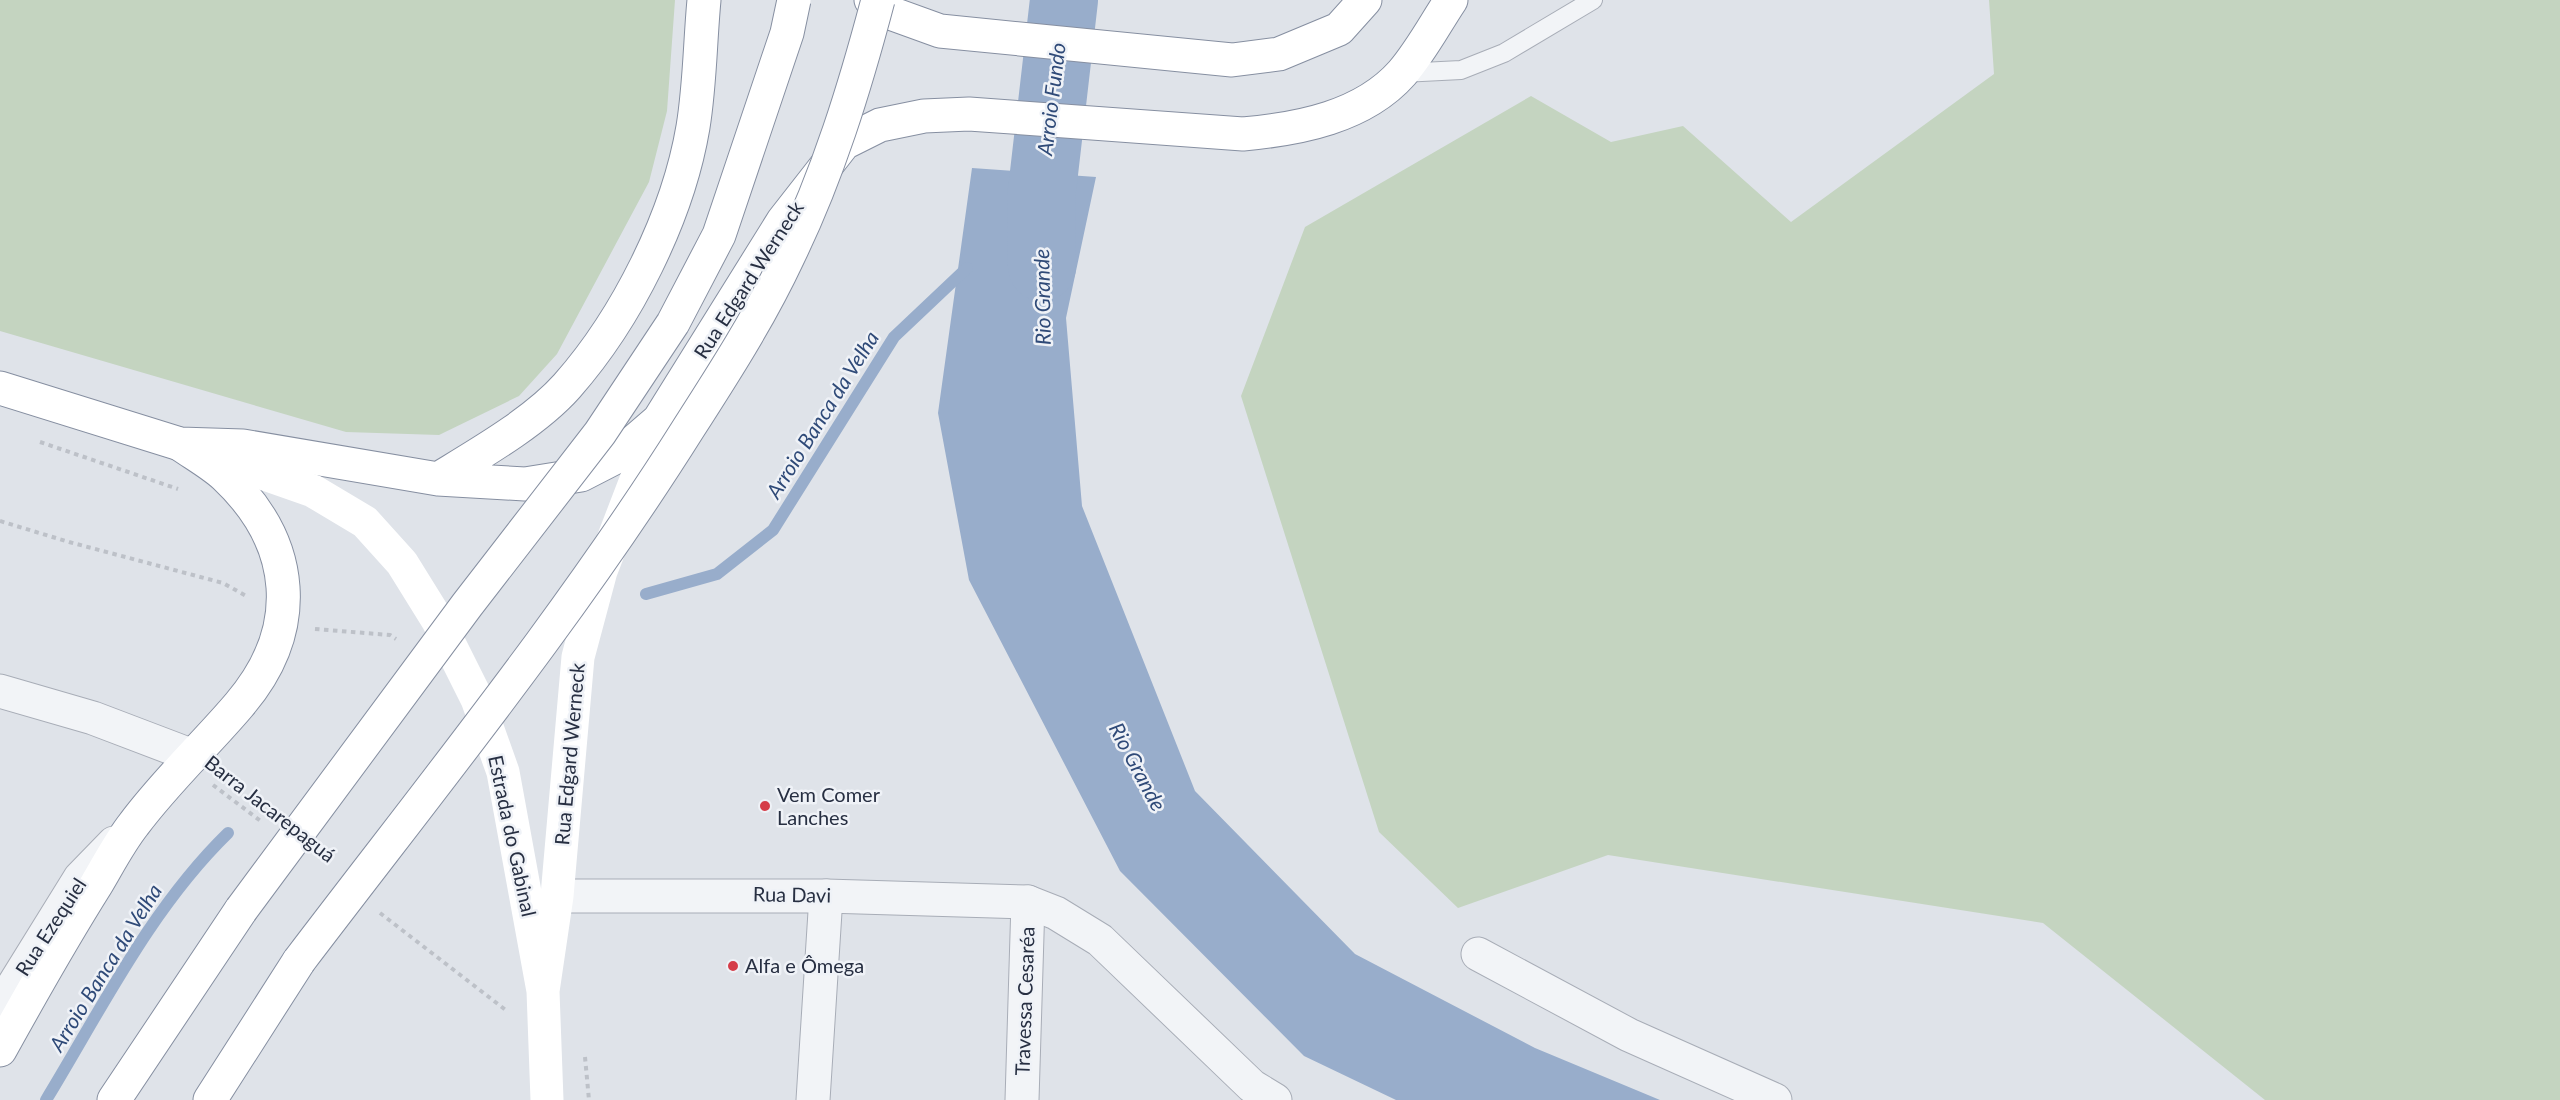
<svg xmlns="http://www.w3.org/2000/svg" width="2560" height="1100" viewBox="0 0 2560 1100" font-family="Lato,sans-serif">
<rect width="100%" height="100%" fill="#dfe3e9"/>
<path fill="#c4d4c0" d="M0,0H675L667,111L649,182L557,354L519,396L439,435L346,432L0,331Z
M1989,0H2560V1100H2265L2043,923L1608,855L1458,908L1379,832L1241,396L1305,227L1531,96L1611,142L1683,126L1791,222L1994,74Z"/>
<path fill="#98adcb" d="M972,168L1096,177L1066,318L1082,506L1195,791L1355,954L1535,1048L1660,1100H1396L1304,1056L1120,871L969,580L938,413Z"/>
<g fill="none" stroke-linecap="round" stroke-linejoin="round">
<path stroke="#98adcb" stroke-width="12" d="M646,594L717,574L773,530L894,337L967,268
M46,1100C102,1008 151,908 228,833"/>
<path stroke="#98adcb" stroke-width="68" d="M1042,267L1041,199L1064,0"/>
<g stroke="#a8adb7" stroke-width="20">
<path id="service" d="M1402,73L1461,70L1504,53L1593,0"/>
</g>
<g stroke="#a8adb7" stroke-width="35">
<path id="minor" d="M0,691L93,718L193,756
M1478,954L1629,1035L1775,1100
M0,1007L80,878L114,843
M813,1100L826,896
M1022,1100L1028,902"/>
</g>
<g stroke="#a8adb7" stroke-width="35">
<path id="tertiary" d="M557,896H826L1028,902L1056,913L1100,940L1252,1086L1275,1100"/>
</g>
<g stroke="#868fa1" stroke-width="35">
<path id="trunk" d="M0,388L180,444L243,446L438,479L525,484L581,475L616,457L659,420L783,221L844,143L880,125L924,116L969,114L1243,134C1299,129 1363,117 1402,73C1421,51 1435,24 1451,0
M438,479C479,454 535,422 567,386C627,318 678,216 693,127C700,85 700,42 704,0"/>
</g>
<g stroke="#868fa1" stroke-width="35">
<path id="motorway" d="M871,0L893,14L940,31L1232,60L1279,54L1339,29L1365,0
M0,1050C31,994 62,939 96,885C108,865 119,843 134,824C166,781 205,745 239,705C304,629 296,543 225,476C212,464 194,454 180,444
M114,1100L241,910
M210,1100L299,961"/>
</g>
<path stroke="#bdc1c8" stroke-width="4" stroke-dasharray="4.5 4.5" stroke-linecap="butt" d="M40,442L178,489
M0,521L69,542L223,583L248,597
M315,629L390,635L396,639
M213,785L262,822
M380,913L507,1011
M585,1057L589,1100"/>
<use href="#service" stroke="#f2f4f7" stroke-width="18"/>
<use href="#minor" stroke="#f2f4f7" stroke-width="33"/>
<use href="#tertiary" stroke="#f2f4f7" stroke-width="33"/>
<path stroke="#fff" stroke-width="33" d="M194,449L313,491L365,522L402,563L438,621L477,699L503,772L543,991
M547,1100L543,991L557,896L578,657L601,571L659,420"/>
<use href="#trunk" stroke="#fff" stroke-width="33"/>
<use href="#motorway" stroke="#fff" stroke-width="33"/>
<g stroke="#868fa1" stroke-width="35" stroke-linecap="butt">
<path id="motorway-bridge" d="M241,910L467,605L600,433L673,323L719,235L787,33L794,0
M299,961C432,786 571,615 688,429C724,373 760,317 788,257C828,175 855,87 878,0"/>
</g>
<use href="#motorway-bridge" stroke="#fff" stroke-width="33"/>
</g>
<g fill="#d53d49" stroke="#eff2f7" stroke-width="2">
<circle cx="765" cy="806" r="6"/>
<circle cx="733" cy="966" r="6"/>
</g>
<g text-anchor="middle" stroke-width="5" stroke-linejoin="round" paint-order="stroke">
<g font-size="20" fill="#272f42" stroke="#eff2f7">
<text transform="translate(749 280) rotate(-57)" y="7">Rua Edgard Werneck</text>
<text transform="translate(570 754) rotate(-85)" y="7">Rua Edgard Werneck</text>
<text transform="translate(270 809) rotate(38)" y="7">Barra Jacarepaguá</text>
<text transform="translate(512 836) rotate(78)" y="7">Estrada do Gabinal</text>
<text transform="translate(792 895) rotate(1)" y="7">Rua Davi</text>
<text transform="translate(51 927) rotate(-57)" y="7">Rua Ezequiel</text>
<text transform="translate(1025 1001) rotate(-88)" y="7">Travessa Cesaréa</text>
</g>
<g font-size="20" fill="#272f42" stroke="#eff2f7" text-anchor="start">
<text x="777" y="802">Vem Comer<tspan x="777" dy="23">Lanches</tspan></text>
<text x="745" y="973">Alfa e Ômega</text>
</g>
<g font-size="21" font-style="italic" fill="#2f4a78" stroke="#eff2f7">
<text transform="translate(1052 99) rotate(-83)" y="7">Arroio Fundo</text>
<text transform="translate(1043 297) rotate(-91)" y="7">Rio Grande</text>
<text transform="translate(823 415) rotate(-58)" y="7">Arroio Banca da Velha</text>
<text transform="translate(1137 767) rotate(62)" y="7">Rio Grande</text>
<text transform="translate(106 968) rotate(-58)" y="7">Arroio Banca da Velha</text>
</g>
</g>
</svg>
